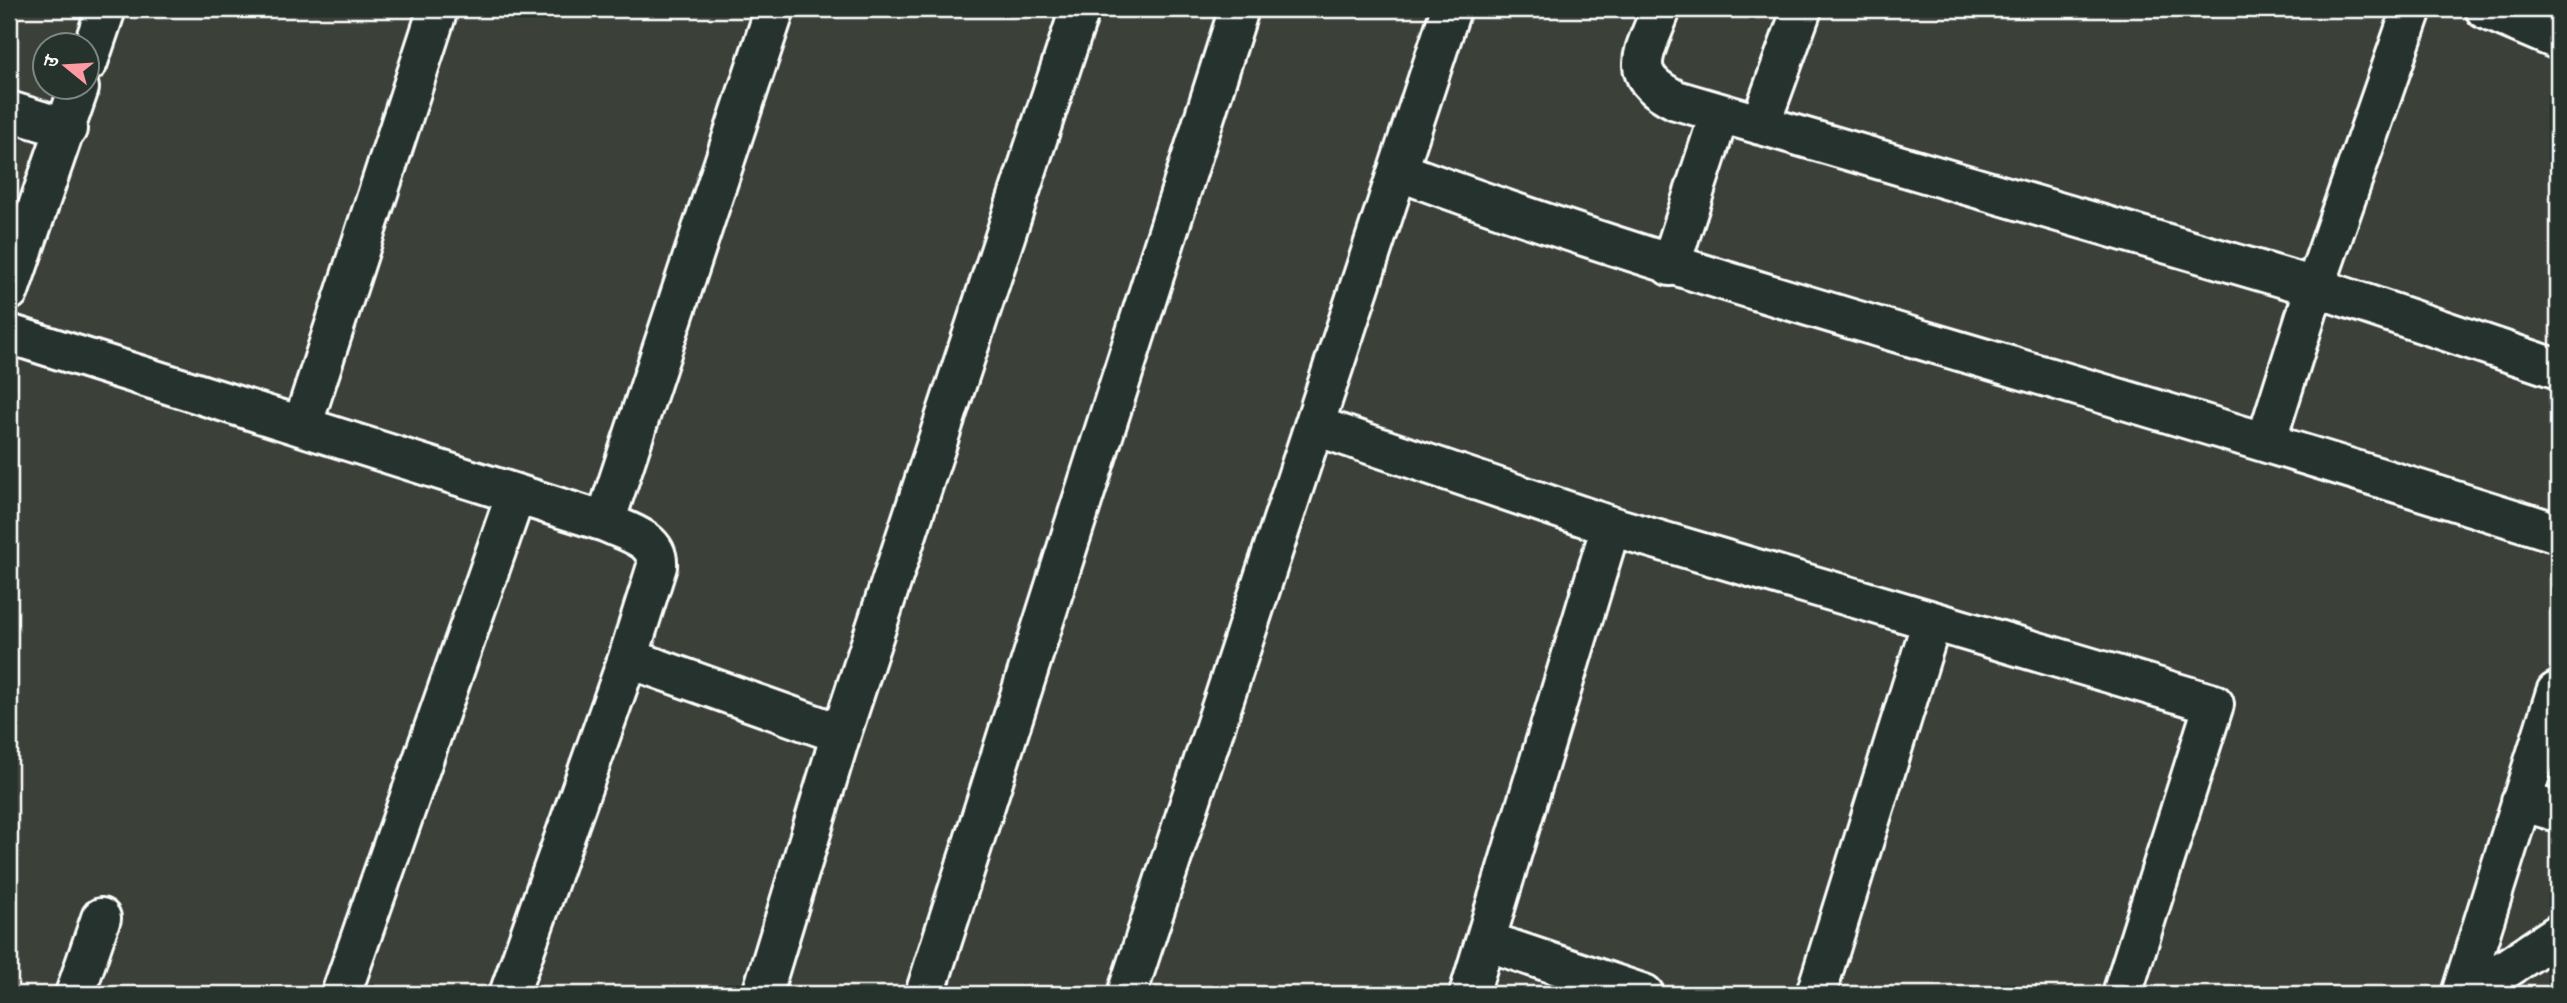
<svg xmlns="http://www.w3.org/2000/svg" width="2567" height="1003" viewBox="0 0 2567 1003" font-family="Dekko,'Playpen Sans Deva',sans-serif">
<rect width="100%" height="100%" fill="#3b4139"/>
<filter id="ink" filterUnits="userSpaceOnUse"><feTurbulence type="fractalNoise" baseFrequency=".0143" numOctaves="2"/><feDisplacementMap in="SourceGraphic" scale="14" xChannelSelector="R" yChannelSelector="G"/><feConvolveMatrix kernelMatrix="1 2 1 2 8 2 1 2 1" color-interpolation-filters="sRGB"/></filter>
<g filter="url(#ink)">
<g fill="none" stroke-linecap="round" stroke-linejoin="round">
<g stroke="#fff" stroke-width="44">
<path id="street" d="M1661,9C1645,54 1624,74 1676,100L2315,287L2558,369
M2485,9L2558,40
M88,62L106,9
M9,111L67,129
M1760,125L1802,9
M1398,171C1602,247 1811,307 2020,369C2200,422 2379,477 2558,533
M1670,266L1720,113
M9,291L79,88
M9,334L605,522C627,532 659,539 657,566L628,658L841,734
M302,426L438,9
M1316,426L1611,526
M2266,442L2315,287L2412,9
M605,522L775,9
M2521,801L2558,812
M1486,941L1644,994
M75,994L101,918
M341,994L516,494
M509,994L628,658
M762,994L841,734L1080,9
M925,994L1239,9
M1127,994L1451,9
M1469,994L1611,526L2214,704L2122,994
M1816,994L1932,621
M2461,994L2556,692
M2468,994L2558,934"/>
</g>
<use href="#street" stroke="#26332d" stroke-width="38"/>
</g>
</g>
<rect width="2567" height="1003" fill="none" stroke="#26332d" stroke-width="35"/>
<rect x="18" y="18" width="2532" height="968" fill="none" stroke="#fff" stroke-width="2.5" filter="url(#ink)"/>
<g transform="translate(66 66) rotate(288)"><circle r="33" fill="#26332d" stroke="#7d8581" stroke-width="2"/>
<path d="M0-5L12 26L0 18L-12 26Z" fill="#ff9aa2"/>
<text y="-10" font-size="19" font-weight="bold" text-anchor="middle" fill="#ffffff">उ</text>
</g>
</svg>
